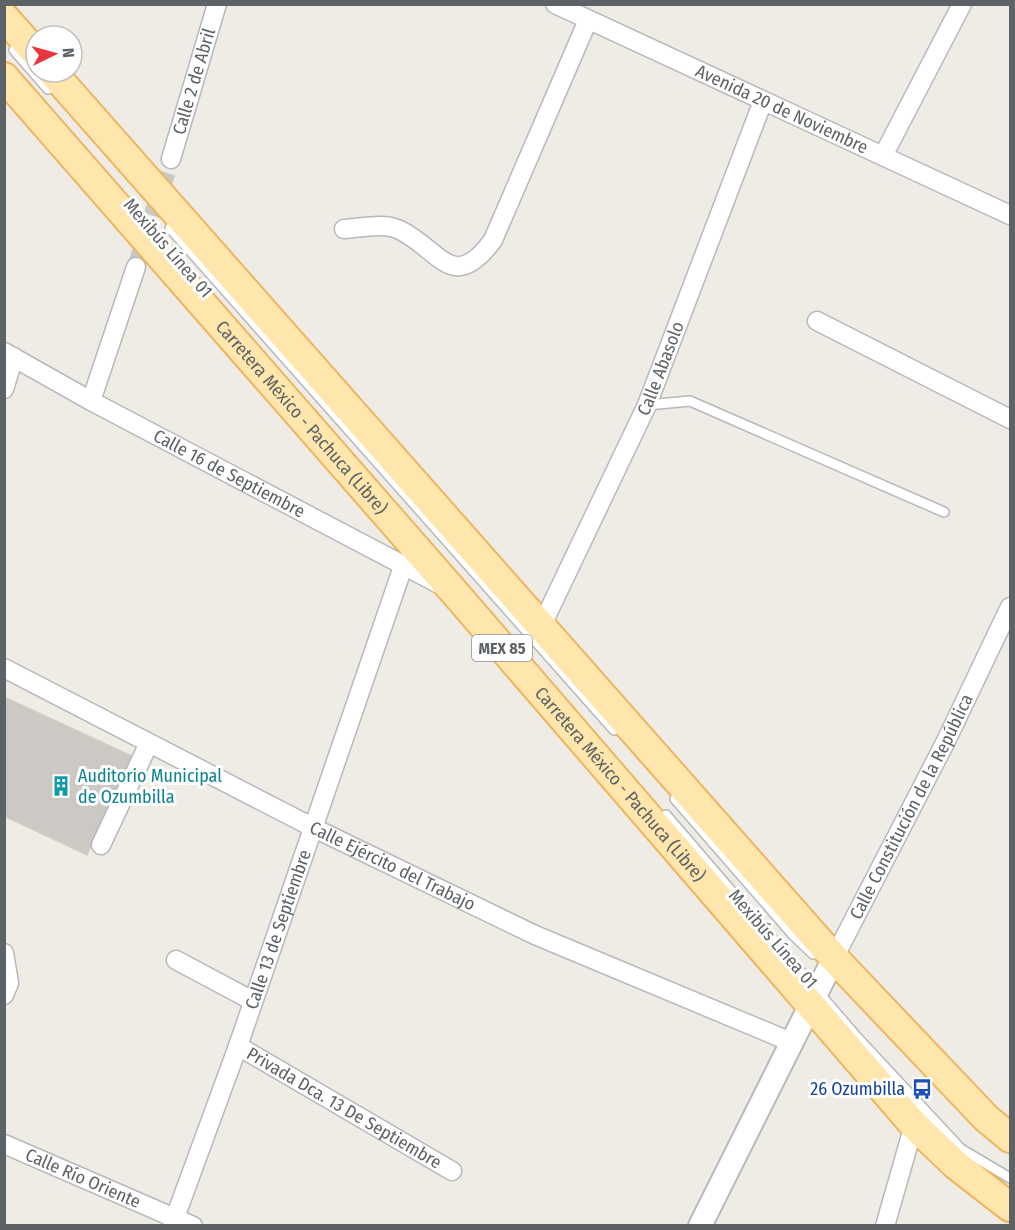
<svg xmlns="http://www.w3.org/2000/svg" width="1015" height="1230" viewBox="0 0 1015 1230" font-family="'Fira Sans Condensed',sans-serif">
<rect width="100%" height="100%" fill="#efece5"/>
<path fill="#ccc9c5" stroke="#d4cdc4" stroke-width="1.5" d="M4,697L132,756L87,855L4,816Z"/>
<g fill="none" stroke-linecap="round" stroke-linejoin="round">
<path stroke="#cacac5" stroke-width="18" stroke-dasharray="18 9" stroke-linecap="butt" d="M136,267L171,159"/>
<g stroke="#b6b9bc" stroke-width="12">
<path id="service" d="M14,50L48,89
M170,228L614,730
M647,405L690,401L944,512
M675,799L794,936L813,954
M666,815L855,1035L961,1149L1010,1178"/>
</g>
<g stroke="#b6b9bc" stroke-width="21">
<g id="minor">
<path id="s1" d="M555,4L1010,215"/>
<path d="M883,156L962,4"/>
<path id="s2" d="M171,159L217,4"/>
<path d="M344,229C361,228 384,222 400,230C441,251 453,294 493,240L588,20"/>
<path d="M817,321L1010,419"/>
<path id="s3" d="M4,352L91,401L439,584"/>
<path d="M4,389L14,357"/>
<path d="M91,401L136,267"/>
<path id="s4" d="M541,627L647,405L763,101"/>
<path id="s5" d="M4,668L314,828L535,935L791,1042"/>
<path d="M101,845L149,743"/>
<path d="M4,953L9,983L4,995"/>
<path id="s6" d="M834,958L946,741L1010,607"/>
<path d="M176,960L253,1001"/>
<path id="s7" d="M238,1046L452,1171"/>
<path id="s8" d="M4,1144L193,1226"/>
<path id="s9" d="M172,1226L238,1046L404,564"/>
<path d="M885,1226L914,1125"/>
</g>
</g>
<g stroke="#b6b9bc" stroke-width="26">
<path id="tertiary" d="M700,1226L834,958"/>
</g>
<g stroke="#efb45e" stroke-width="32">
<g id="primary">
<path d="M4,17L36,53"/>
<path d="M52,72L834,958L986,1118L1010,1138"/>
<path id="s10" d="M4,77L455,593L914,1125L956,1165L1010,1207"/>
</g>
</g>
<use href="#service" stroke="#fff" stroke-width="9"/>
<use href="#minor" stroke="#fff" stroke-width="18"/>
<use href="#tertiary" stroke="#fff" stroke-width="22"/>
<use href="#primary" stroke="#fee6ac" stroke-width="28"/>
</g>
<defs>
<g id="building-bare" transform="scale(1.62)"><path d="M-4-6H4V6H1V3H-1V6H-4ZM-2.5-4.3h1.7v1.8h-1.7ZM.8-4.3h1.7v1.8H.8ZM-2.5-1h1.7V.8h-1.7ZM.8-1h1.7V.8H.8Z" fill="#0f9aa8" stroke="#fff" stroke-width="2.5" paint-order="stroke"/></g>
<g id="bus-bare" transform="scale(1.62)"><path d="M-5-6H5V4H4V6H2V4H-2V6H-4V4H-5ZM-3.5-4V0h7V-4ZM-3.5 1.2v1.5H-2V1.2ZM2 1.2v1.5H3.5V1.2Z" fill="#1a4fb4" stroke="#fff" stroke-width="2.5" paint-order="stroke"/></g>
</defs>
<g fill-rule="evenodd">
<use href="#building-bare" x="61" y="786"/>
<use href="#bus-bare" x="922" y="1089"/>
</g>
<g text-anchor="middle" stroke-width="6" stroke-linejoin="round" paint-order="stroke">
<rect fill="#fff" stroke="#8e9194" stroke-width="1.5" x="472" y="635" width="60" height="26" rx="4.5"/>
<g font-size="16" font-weight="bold" fill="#5d6266">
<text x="502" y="654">MEX 85</text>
</g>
<g font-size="18" fill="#5d6266" stroke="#fff">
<text dy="6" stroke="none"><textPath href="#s2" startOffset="81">Calle 2 de Abril</textPath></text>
<text dy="6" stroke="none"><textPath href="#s1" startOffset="250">Avenida 20 de Noviembre</textPath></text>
<text transform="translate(168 248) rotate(49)" y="6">Mexibús Línea 01</text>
<text dy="6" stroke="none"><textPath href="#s4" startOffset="285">Calle Abasolo</textPath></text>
<text dy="6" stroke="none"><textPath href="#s10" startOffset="452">Carretera México - Pachuca (Libre)</textPath></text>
<text dy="6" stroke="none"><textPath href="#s3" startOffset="256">Calle 16 de Septiembre</textPath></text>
<text dy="6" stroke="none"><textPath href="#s10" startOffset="938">Carretera México - Pachuca (Libre)</textPath></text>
<text dy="6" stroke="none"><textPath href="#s6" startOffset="170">Calle Constitución de la República</textPath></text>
<text dy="6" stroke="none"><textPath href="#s5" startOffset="436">Calle Ejército del Trabajo</textPath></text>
<text dy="6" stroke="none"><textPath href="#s9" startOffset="315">Calle 13 de Septiembre</textPath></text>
<text transform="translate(773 939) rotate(49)" y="6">Mexibús Línea 01</text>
<text dy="6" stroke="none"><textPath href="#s7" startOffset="123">Privada Dca. 13 De Septiembre</textPath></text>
<text dy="6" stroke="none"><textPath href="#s8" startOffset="86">Calle Río Oriente</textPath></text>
</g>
<g font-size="18" fill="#0d838f" stroke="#fff" text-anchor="start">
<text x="78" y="782">Auditorio Municipal<tspan x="78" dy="21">de Ozumbilla</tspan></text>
</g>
<g font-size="18" fill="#164399" stroke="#fff" text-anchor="end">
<text x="905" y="1095">26 Ozumbilla</text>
</g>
</g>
<rect width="1015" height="1230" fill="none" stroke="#5d6266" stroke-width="12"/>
<g transform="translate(54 54) rotate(85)"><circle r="28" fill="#ffffff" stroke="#bec0c2" stroke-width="1.5"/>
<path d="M0-4.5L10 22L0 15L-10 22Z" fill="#e7343d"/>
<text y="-9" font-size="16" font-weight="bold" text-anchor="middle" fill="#5d6266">N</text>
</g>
</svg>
